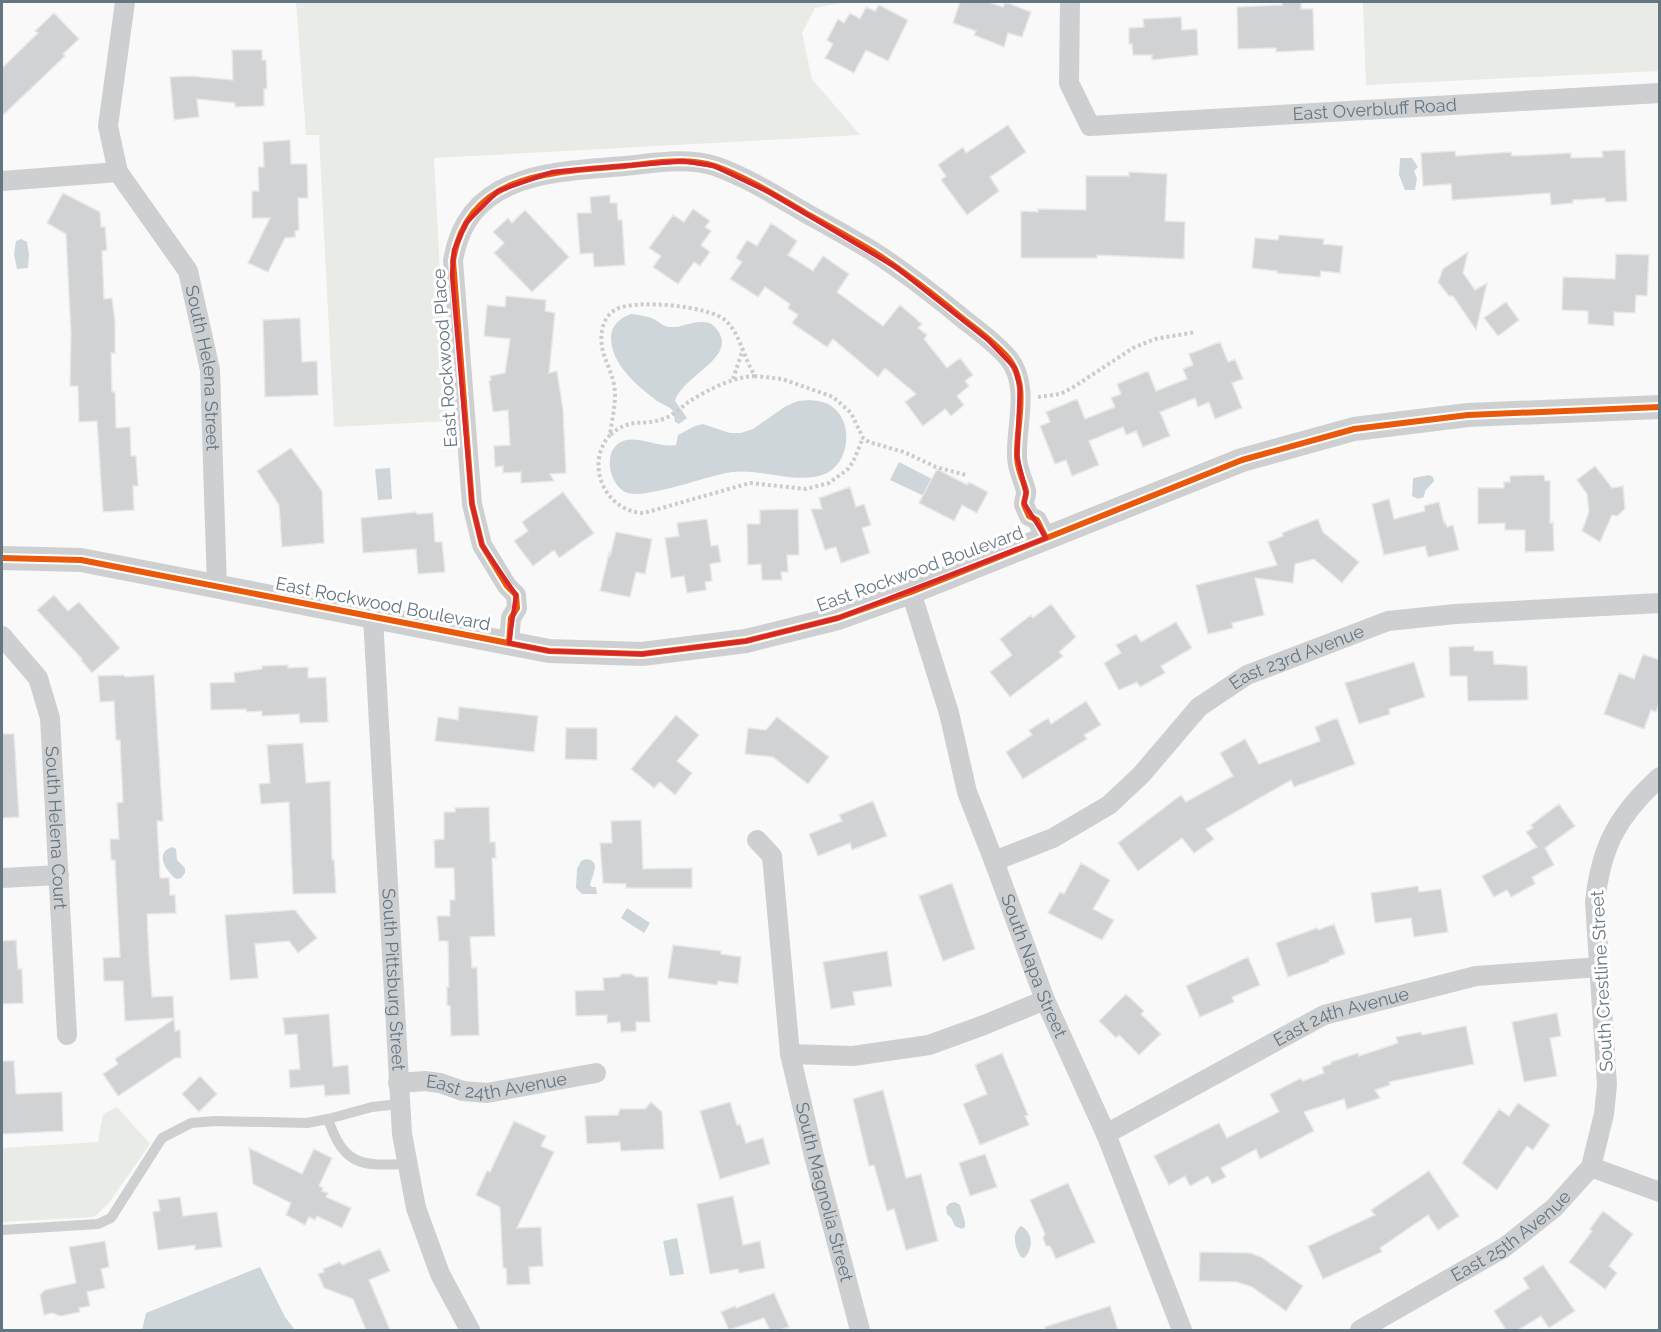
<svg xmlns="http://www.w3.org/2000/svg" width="1661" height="1332" viewBox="0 0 1661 1332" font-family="Raleway,sans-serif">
<rect width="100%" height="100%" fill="#f9f9f9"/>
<path fill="#e8ebe6" d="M296,2H847L815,8L802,33L812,79L860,135L434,158L448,421L334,427L319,135H306Z
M1363,2H1659V71L1366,85Z
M117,1107L150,1144L108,1204L94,1217L2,1222V1148L98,1142L103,1114Z"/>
<path fill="#ced6d9" d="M1400,158H1412L1418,167L1414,171L1417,178L1415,190H1405L1399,175Z
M21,239L27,242L29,254L28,268L17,269L14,254L16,241Z
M631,314C639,315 646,316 654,319C659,322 664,327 670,327C681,328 692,321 703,322C710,322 714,325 718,331C737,358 682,376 675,401L687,418L679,424L675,422L673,411C669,406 663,405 657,401C637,386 611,364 611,338C611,325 620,318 631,314Z
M810,400C819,401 828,402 835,409C853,425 849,462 827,473C801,486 761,468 732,472C708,475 643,501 625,492C607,482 602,446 626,440C643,437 659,448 676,445L678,435L695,426L703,424L730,433H741L753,429L786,406L798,401Z
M899,462L932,479L924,496L890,480Z
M390,468L392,499L378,500L375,469Z
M1429,475L1433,477L1434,481L1425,491L1424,497L1418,499L1412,496L1413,478Z
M172,847L176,849L177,860L185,868V873L181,878L176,879C166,871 154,853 172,847Z
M586,859C602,861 592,875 590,885L592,887H596L597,894H582L576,888L577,869L581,861Z
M627,908L650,923L644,933L621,918Z
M955,1202L960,1205L965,1222V1227L962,1229L955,1226L951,1218L947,1214L946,1207L950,1203Z
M1021,1226C1033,1232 1034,1249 1024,1258L1021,1257C1015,1248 1011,1233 1021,1226Z
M677,1238L684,1274L670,1276L663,1241Z
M260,1267L285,1317L295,1330H142L146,1313Z"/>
<path fill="#d0d2d3" stroke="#e8e8e8" stroke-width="1.5" d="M960,2H988L1003,7L1005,2L1031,12L1022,37L1008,33L1004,47L974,35L976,31L953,23Z
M1282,2H1301V9H1313L1314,50L1276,52V48L1238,49L1237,7L1282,5Z
M879,5L908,20L888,61L866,50L854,73L825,58L833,44L827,40L838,19L844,23L850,13L860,19L866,7L875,11Z
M54,13L79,39L63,54L65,56L2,116V68L38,33L35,31Z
M1181,17L1182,30L1197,29L1198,55L1152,60V55H1133L1132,44H1129V28L1144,27L1143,19Z
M232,50H262V60H266L267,89H264V106L235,107V103L197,99L199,117L174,120L170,77L189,76L233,80Z
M1008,125L1026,152L990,177L999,191L967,215L941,180L946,176L938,165L963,147L966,153Z
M290,140L291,164H307L308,198H298L299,230L295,231V237L285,238L268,272L248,263L270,218H252V191H259L258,167H264L263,142Z
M1625,150L1627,201L1605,202V198L1573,200V203L1551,205L1550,193L1452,200L1451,184L1423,186L1421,153L1455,151L1456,156L1511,152L1512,156L1571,153V158L1603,157L1602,151Z
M1129,172L1167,174L1165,221L1185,222L1184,259L1097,255V258H1021V211L1038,212V209L1086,210V176H1129Z
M63,193L100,212L101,227H105L107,250L102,251L104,299L112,298L115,322V353H111L112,392H115L116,428L130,427L131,456H136L138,486H133L134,510L103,512L97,421L79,422L78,386H70L71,334L66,234L47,223Z
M610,195V203H617L618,220H622L625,265L594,267L593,253L580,254L577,213H591L590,197Z
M693,209L710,221L705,227L711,231L701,245L710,252L700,266L694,262L678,284L653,267L661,256L649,248L673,215L684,222Z
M525,210L569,257L532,292L494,253L504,243L493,232L508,218L512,223Z
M771,223L797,241L788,255L813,271L823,256L849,274L837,292L883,326L900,305L922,324L918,328L927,335L924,339L947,368L960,358L973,375L965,381L969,386L957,396L964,405L951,416L945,409L923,426L905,402L916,394L885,368L878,377L833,339L827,347L792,323L798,315L788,308L790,304L765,287L758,297L730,279L742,262L736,258L747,240L757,246Z
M1279,235L1324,239L1323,244L1343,246L1340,273L1321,271L1320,277L1277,273V271L1252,268L1255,238L1278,240Z
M1468,252L1463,273L1475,290L1487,283L1476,330L1453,296H1449L1438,282L1443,269Z
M1616,254L1649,255L1647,296L1636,295L1635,313L1614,312V326L1588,324V311L1562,310L1563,277L1615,279Z
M506,296L546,300L545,311L555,313L549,373L557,371L563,410L566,473L550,474L554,481L521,483V472L503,473V466L495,467L494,446L510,445L508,410L493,412L489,381L491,380L490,376L505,373L510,339L484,336L487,305L505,307Z
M1506,302L1519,320L1498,336L1484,318Z
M300,318L302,362L317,361L318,395L265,397L263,320Z
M1220,342L1228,362L1235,359L1243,379L1232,383L1242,408L1215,419L1209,402L1198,407L1195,398L1160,412L1170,436L1143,447L1136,431L1126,435L1123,427L1089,441L1099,465L1072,476L1066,460L1055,464L1040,426L1050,422L1046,412L1077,399L1085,419L1115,407L1111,398L1121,394L1117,384L1148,371L1156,391L1187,379L1183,369L1193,365L1189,354Z
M291,448L322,491L324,543L282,547L279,505L257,471Z
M1595,466L1612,488L1623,486L1625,509L1617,516L1612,515L1600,542L1582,531L1589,512L1587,494L1577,480Z
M937,469L967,485L969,482L988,492L977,513L962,505L954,521L919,503Z
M1544,475L1545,481H1550V523L1553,522L1554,551L1525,552V530H1505V523L1478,524V488H1504V482H1510V476Z
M850,487L856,507L864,504L871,525L862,528L870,553L841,563L836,547L825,550L811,509H822L819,498Z
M563,492L594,533L559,558L554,550L533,566L514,541L528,531L522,522Z
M1389,499L1394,519L1425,511L1424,506L1439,502L1444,523L1445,522L1447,527L1453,525L1459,550L1428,557L1425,546L1384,555L1372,504Z
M798,509L799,555H787L788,572H781L782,580H762L761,564L748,565L747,524H760V510Z
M416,512L417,514L433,513L435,542H442L445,572L418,574L416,549L363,553L361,518Z
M707,519L711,546L718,545L721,562L710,564L712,581L705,582L706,590L687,593L684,576L671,578L665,538L679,536L677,523Z
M1318,519L1323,532L1359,562L1342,583L1314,559L1295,564L1293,583L1255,578L1264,615L1232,623L1233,628L1208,634L1196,585L1277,565L1268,542L1283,536L1282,533Z
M616,532L652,539L645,574L636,572L630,597L600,591L609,553L610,556Z
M54,595L68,611L79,602L120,648L92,673L81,660L82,659L37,610Z
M1051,604L1076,637L1059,652L1063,656L1010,697L990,672L1012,655L1000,639L1031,615L1033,618Z
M1176,622L1192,648L1161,666L1165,673L1140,687L1137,682L1119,690L1104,663L1121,653L1116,645L1136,634L1141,642Z
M1474,646V651H1493L1494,664L1527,666L1528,700L1468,701L1467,676H1450L1449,647Z
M1643,654L1659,660V703L1656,712L1651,710L1644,729L1604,714L1619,673L1634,679Z
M1414,662L1425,697L1389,709L1390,714L1359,724L1345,683Z
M288,665V668L308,667V678L326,677L328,722L300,723L299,714L262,716V711L247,712L246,709L211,710L210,683L235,682L234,673L262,669V666Z
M124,675L125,677L154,675L163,821H157L160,878H169L170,895H175L176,913L147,914L149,957L152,997L173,996L174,1018L125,1021L123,981H104L103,958L120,957L115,860H111L110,839H119L117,803L123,802L120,740H116L114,701L100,702L98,676Z
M1086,701L1101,725L1084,735L1087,739L1023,779L1006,752L1032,735L1029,730L1048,718L1051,724Z
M459,707L538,716L534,752L435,741L438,717L458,720Z
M676,715L699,735L677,761L692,773L675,795L660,782L654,788L631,769Z
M777,717L829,757L808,784L773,757L745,754L748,728L766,730Z
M1337,718L1355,764L1294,787L1291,780L1206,829L1214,839L1194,853L1182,838L1138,871L1118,843L1181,795L1186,802L1233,776L1220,753L1245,739L1259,764L1320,741L1315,727Z
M566,728H597V760L565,759Z
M2,734H14L19,817L2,818Z
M303,743L306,783L330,781L332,860H334L336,893L293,894L289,802L261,804L259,784L270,783L267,745Z
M873,801L887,836L852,850L850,843L818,856L809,834L842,821L839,815Z
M1559,804L1575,826L1545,848L1554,865L1532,877L1535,884L1511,897L1507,890L1494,897L1482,876L1537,847L1526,832L1533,828L1531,825Z
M489,807L490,842H495L496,858H492L495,936L470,937L472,968L477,967L479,1035L451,1036L450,1006L447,1005V987H449L448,941H439L437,916H450V900H455L454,868H435L434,840L444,839V812H455V808Z
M641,820L643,869L692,868V888H626V884L603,883L600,843H612L611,821Z
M1081,863L1110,880L1093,909L1114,920L1102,940L1048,913L1060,892L1064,894Z
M952,883L975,949L943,961L919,896Z
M1418,886L1419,892L1441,889L1448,932L1414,937L1411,918L1375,923L1371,893Z
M295,910L317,938L298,953L289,941L255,944L258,978L230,980L225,915Z
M1334,924L1345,954L1329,960V962L1288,977L1276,943L1317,928L1318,930Z
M16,940L18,969H22L23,1003L2,1004V941Z
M673,945L721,951V954L741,957L738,984L718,981L717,985L668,978Z
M887,951L892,986L853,992L855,1005L831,1009L823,962Z
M1248,957L1260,985L1232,997L1234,1002L1200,1017L1186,986Z
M622,974H631L636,977H648L650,1022H636V1031L621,1032L620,1022L607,1023V1015L576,1016L575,991L604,990L603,978L619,977Z
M1126,994L1144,1011L1141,1014L1161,1034L1139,1055L1119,1035L1116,1038L1099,1021Z
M1557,1013L1561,1036L1550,1038L1557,1076L1524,1082L1512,1022Z
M329,1014L333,1067L348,1065L350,1094L325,1096L324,1085L290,1088L289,1070L300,1069L297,1034L285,1035L283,1018Z
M174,1019L175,1031L180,1030L181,1058H175L118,1096L103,1074L118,1064L115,1059Z
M1466,1026L1474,1064L1389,1082L1390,1085L1375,1090L1380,1098L1347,1109L1344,1099L1304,1112L1314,1131L1260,1159L1256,1149L1221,1168L1226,1177L1212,1184L1208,1176L1190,1186L1185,1176L1169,1185L1154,1156L1219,1123L1227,1138L1279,1112L1270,1094L1301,1078L1303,1081L1324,1073L1322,1067L1331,1064V1062L1358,1053L1359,1056L1398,1043L1396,1037L1421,1032L1422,1035Z
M1002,1053L1028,1115L1025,1116L1029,1125L980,1145L963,1104L987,1094L975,1065Z
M2,1061H14L16,1094L62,1092L63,1131L2,1134Z
M200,1076L217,1094L199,1112L182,1094Z
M883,1090L906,1178L921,1174L938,1241L906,1250L894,1209L887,1211L874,1165L869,1166L853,1099Z
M651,1102L662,1112L664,1149L621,1151L620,1142L587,1144L585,1116L618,1115L620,1109H645Z
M730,1102L737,1125L740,1124L746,1143L763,1138L770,1164L720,1179L700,1111Z
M1518,1103L1550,1125L1533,1150L1527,1146L1497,1190L1462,1163L1499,1109L1509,1116Z
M514,1121L546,1136L541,1146L554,1152L517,1228L541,1227L543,1266L529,1267L530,1284L507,1285L506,1268H503L500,1207L476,1195L487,1171L490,1172Z
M249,1148L302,1174L314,1149L332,1158L319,1186L323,1188L322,1191L328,1193L326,1197L351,1208L342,1228L317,1216L315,1220L309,1217L305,1225L286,1215L291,1203L253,1184Z
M985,1154L997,1187L970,1196L959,1163Z
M1429,1171L1459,1216L1438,1230L1428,1215L1380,1248L1382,1252L1323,1279L1308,1246L1375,1215L1371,1210Z
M1068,1183L1095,1242L1056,1259L1050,1246H1046L1043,1238L1045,1234L1030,1200Z
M733,1196L743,1245L760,1241L765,1268L739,1273L738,1269L710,1274L697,1204Z
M180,1197L183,1216L217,1212L222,1247L195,1250V1245L158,1250L153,1212L160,1211L158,1200Z
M1603,1211L1633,1234L1609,1266L1617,1273L1605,1289L1569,1262L1592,1231L1590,1229Z
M105,1241L109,1267L101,1269L105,1288L87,1292L90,1306L79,1308L80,1312L61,1316L52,1313L44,1315L40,1295L45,1290L76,1283L69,1247Z
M380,1249L390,1271L369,1280L390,1330H366L353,1299L324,1288L318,1274L324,1272L323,1269L340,1262L342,1265Z
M1200,1252L1250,1253L1261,1257L1303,1286L1286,1311L1252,1287L1237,1282L1199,1281Z
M1543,1265L1575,1311L1549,1328L1541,1316L1518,1330H1506L1494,1311L1529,1288L1523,1278Z
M774,1293L789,1327L779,1330H770L764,1318L729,1330L721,1312L735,1306L736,1308Z
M1110,1306L1118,1330H1045V1327Z"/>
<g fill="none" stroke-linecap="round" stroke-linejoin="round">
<path stroke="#cbcccd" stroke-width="4" stroke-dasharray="3 3" stroke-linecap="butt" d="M755,376C733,377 709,389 690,401C681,407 673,416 663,419C641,427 632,416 610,435C612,418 617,401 614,384C609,362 597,351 603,326C605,319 610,312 617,309C636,299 709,306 725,320C740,333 743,357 755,376L782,379L833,397L851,413L863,438L869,442L904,452L936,467L966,475
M733,379L742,352
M1038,397L1060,394L1072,388L1133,348L1155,339L1196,332
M610,435C584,464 605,512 644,513L750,483L806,489L829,483L847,470L853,462L863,438"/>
<path stroke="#cecfd0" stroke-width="10" d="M328,1119C344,1166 361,1166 406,1164
M2,1230L98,1224L111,1218L162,1138L191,1123L215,1121L307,1123L328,1119L372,1107L399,1104"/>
<g stroke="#cecfd0" stroke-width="20">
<path id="s1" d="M125,2L108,126L118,172L188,271L210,370L217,587"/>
<path id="s2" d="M1070,2L1069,83L1090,126L1660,93"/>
<path d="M2,181L118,172"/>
<path id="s3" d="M911,592L949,713L967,792L994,861L1045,1000L1106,1134L1182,1330"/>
<path id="s4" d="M373,617L402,1134L416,1208L440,1274L470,1330"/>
<path id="s5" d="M2,636L38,678L50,718L67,1035"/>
<path d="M509,643L511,618L517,608L516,595L507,586L482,545L472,504L453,261C467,172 554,172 625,166C655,163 686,157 715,166C746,177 775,195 804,212C827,225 851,238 874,252C905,272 933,294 961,317C977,330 996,343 1009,359C1030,386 1016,424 1017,456C1017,469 1023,479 1026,491C1027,495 1024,499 1024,504C1025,508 1028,513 1029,516L1037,520L1046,538"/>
<path id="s6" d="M757,840L772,856L790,1054L814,1156L860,1330"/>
<path id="s7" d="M994,861L1053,838L1109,805L1141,775L1199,707L1247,675L1388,621L1455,614L1660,603"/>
<path d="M2,878L59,875"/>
<path d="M790,1054L853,1056L929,1045L984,1025L1045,1000"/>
<path id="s8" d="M398,1083L425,1081L440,1083L463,1091L487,1093L596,1073"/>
<path id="s9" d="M1106,1134L1324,1015L1476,976L1599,967"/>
<path d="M1591,1167L1660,1192"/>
<path id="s10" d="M1360,1330L1505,1247L1554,1208L1591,1167L1604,1114L1607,1085L1595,902C1601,846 1618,815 1660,777"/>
</g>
<path stroke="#cecfd0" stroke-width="24" d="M2,558L81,560L549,651L642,654L746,641L838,618L911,592L1242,460L1354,429L1468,415L1660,407"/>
<g stroke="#fff" stroke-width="10">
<path id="cycleway" d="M2,558L81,560L549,651L642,654L746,641L838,618L911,592L1242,460L1354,429L1468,415L1660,407
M509,643L511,618L517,608L516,595L507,586L482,545L472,504L453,261C467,172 554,172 625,166C655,163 686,157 715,166C746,177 775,195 804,212C827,225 851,238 874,252C905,272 933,294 961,317C977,330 996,343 1009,359C1030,386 1016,424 1017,456C1017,469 1023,479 1026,491C1027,495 1024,499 1024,504C1025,508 1028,513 1029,516L1037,520L1046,538"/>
</g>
<use href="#cycleway" stroke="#e8590c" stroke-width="6"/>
</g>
<path fill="none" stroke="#d62828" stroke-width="4.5" stroke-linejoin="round" d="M683,161L714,166L769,192L897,268L988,340L1015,368L1020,387L1017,456L1026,493L1024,503L1046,538L838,618L746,641L642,654L549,651L509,643L516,595L482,545L472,504L452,275L454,250L466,223L498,191L552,172Z"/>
<g text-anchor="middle" stroke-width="6" stroke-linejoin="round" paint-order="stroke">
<g font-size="18" fill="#657683" stroke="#fff">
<text dy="6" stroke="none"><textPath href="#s2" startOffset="414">East Overbluff Road</textPath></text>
<text transform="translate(445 358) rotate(-94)" y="6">East Rockwood Place</text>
<text dy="6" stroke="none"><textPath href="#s1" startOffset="392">South Helena Street</textPath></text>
<text transform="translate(920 569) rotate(-20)" y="6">East Rockwood Boulevard</text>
<text transform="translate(383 604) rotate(11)" y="6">East Rockwood Boulevard</text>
<text dy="6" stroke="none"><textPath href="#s7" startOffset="372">East 23rd Avenue</textPath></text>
<text dy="6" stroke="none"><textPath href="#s5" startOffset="207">South Helena Court</textPath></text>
<text dy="6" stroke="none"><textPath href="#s3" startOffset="394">South Napa Street</textPath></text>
<text dy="6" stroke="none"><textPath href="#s4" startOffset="363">South Pittsburg Street</textPath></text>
<text transform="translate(1602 981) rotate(-93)" y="6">South Crestline Street</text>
<text dy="6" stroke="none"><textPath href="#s9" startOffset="264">East 24th Avenue</textPath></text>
<text dy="6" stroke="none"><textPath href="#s8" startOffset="100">East 24th Avenue</textPath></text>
<text dy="6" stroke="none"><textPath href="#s6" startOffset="363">South Magnolia Street</textPath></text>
<text dy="6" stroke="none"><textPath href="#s10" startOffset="178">East 25th Avenue</textPath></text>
</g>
</g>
<rect width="1661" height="1332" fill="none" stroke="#657683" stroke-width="6"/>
</svg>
